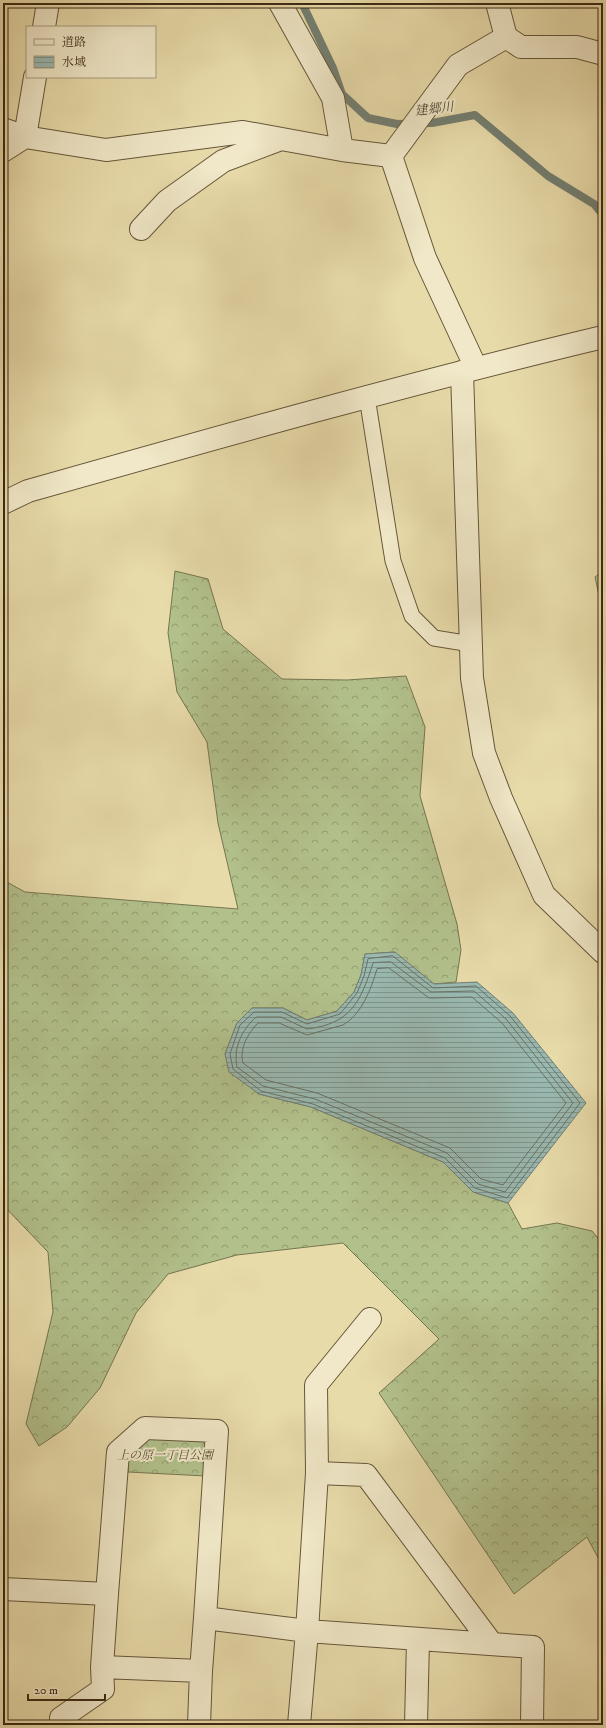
<svg xmlns="http://www.w3.org/2000/svg" width="606" height="1728" viewBox="0 0 606 1728" font-family="'IM FELL DW Pica','Noto Serif JP',serif">
<defs>
<pattern id="forest-crowns" width="20" height="18" patternUnits="userSpaceOnUse"><rect width="20" height="18" fill="#b2c18c"/><path d="M2 6a3 3 0 1 1 6 0M12 15a3 3 0 1 1 6 0" fill="none" stroke="#929d71"/></pattern>
<pattern id="water-rules" width="6" height="5" patternUnits="userSpaceOnUse"><rect width="6" height="5" fill="#99b9b1"/><path d="M0 2.5h6" fill="none" stroke="#7e968f"/></pattern>
</defs>
<rect width="100%" height="100%" fill="#e8dbaa"/>
<filter id="stains"><feTurbulence type="fractalNoise" baseFrequency=".005" numOctaves="4"/><feColorMatrix values="0 0 0 0 .2 0 0 0 0 .09 0 0 0 0 .02 0 0 0 .5 -.17"/></filter>
<radialGradient id="worn" r=".72"><stop offset=".6" stop-color="#630" stop-opacity="0"/><stop offset="1" stop-color="#630" stop-opacity=".3"/></radialGradient>
<path fill="url(#forest-crowns)" stroke="#767550" d="M175,571L208,579L223,629L282,679L347,680L406,676L425,727L420,796L457,924L461,950L456,982L434,984L394,952L365,954L361,975L354,992L337,1011L307,1020L283,1008H252L237,1023L225,1054L259,1094L311,1107L443,1162L473,1192L508,1203L522,1229L557,1223L592,1231L603,1244V1567L587,1537L514,1594L379,1393L439,1339L343,1243L237,1255L168,1274L136,1313L100,1388L67,1427L39,1446L26,1424L53,1312L48,1252L3,1205V880L25,892L238,909L218,823L207,742L177,692L168,633Z
M603,571V614L595,577Z
M148,1435L209,1437L206,1476L128,1472L129,1453Z"/>
<path fill="url(#water-rules)" stroke="#737f72" d="M395,952L434,984L477,982L513,1013L586,1103L508,1203L473,1192L443,1162L311,1107L259,1094L229,1072L225,1054L237,1023L252,1008H283L307,1020L337,1011L354,992L361,975L365,954Z"/>
<g fill="none" stroke-linecap="round" stroke-linejoin="round">
<path stroke="#6a7162" stroke-width="1" d="M393,956L433,988L476,986L510,1016L580,1103L507,1198L475,1188L445,1158L313,1104L261,1091L233,1069L230,1054L240,1025L254,1012H282L307,1024L340,1014L357,993L364,976L368,959Z
M391,962L431,992L474,991L506,1019L573,1103L505,1192L478,1184L447,1153L315,1099L263,1086L237,1067C233,1047 242,1030 256,1017H281L307,1029C351,1024 361,1001 373,963Z
M389,968L429,998L472,997L502,1023L566,1103L503,1185L481,1179L450,1148L317,1093L266,1080L243,1063C239,1049 248,1033 258,1023H279L307,1035L343,1025C362,1014 371,989 377,969Z"/>
<path stroke="#737f72" stroke-width="8" d="M302,3L333,68L342,94L368,118L397,124L432,123L475,115L548,176L594,204L603,215"/>
<g stroke="#665639" stroke-width="17">
<path id="service" d="M367,397L393,561L412,616L434,638L471,644"/>
</g>
<g stroke="#665639" stroke-width="24">
<path id="minor" d="M280,3L333,98L342,150L391,156L425,258L476,368
M497,3L506,37L521,47H577L603,54
M44,27L48,3
M3,129L25,137L106,150L243,132L342,150
M3,151L25,137L35,77
M391,156L458,65L506,37
M141,229L167,201L223,161L281,139
M462,372L472,678L484,753L501,798L544,895L603,952
M317,1473L366,1475L492,1644
M3,1589L107,1594L102,1667L201,1671L205,1618L307,1631L533,1647L532,1725
M107,1594L118,1452L145,1428L217,1431L205,1618
M61,1718L103,1689L102,1667
M199,1725L201,1671
M299,1725L307,1631L317,1473L316,1385L370,1319
M416,1725L418,1640"/>
</g>
<g stroke="#665639" stroke-width="24">
<path id="tertiary" d="M3,503L28,491C219,437 410,383 603,337"/>
</g>
<use href="#service" stroke="#f0e8c8" stroke-width="15"/>
<use href="#minor" stroke="#f0e8c8" stroke-width="22"/>
<use href="#tertiary" stroke="#f0e8c8" stroke-width="22"/>
</g>
<g text-anchor="middle" stroke-width="4" stroke-linejoin="round" paint-order="stroke">
<g font-size="12" font-style="italic" fill="#594f31" stroke="#f0e8c8">
<text x="165" y="1459">上の原一丁目公園</text>
</g>
<g font-size="13" font-style="italic" fill="#524d3a" stroke="#f0e8c8">
<text transform="translate(434 108) rotate(-7)" y="5">建郷川</text>
</g>
</g>
<rect width="606" height="1728" fill="none" stroke="#e8dbaa" stroke-width="16"/>
<rect x="4" y="4" width="598" height="1720" fill="none" stroke="#3b2913" stroke-width="2"/>
<rect x="8" y="8" width="590" height="1712" fill="none" stroke="#3b2913"/>
<rect x="26" y="26" width="130" height="52" fill="#f0e8c8" stroke="#a89c80"/>
<rect x="34" y="39" width="20" height="6" fill="#f0e8c8" stroke="#a89c80"/>
<text x="62" y="46" font-size="12" fill="#3b2913">道路</text>
<rect x="34" y="56" width="20" height="12" fill="url(#water-rules)" stroke="#a89c80"/>
<text x="62" y="66" font-size="12" fill="#3b2913">水域</text>
<path d="M28 1694v6h77v-6" fill="none" stroke="#3b2913" stroke-width="2"/>
<text x="34" y="1694" font-size="12" fill="#3b2913" stroke="#f0e8c8" stroke-width="3" paint-order="stroke">20 m</text>
<rect width="100%" height="100%" filter="url(#stains)"/>
<rect width="100%" height="100%" fill="url(#worn)"/>
</svg>
